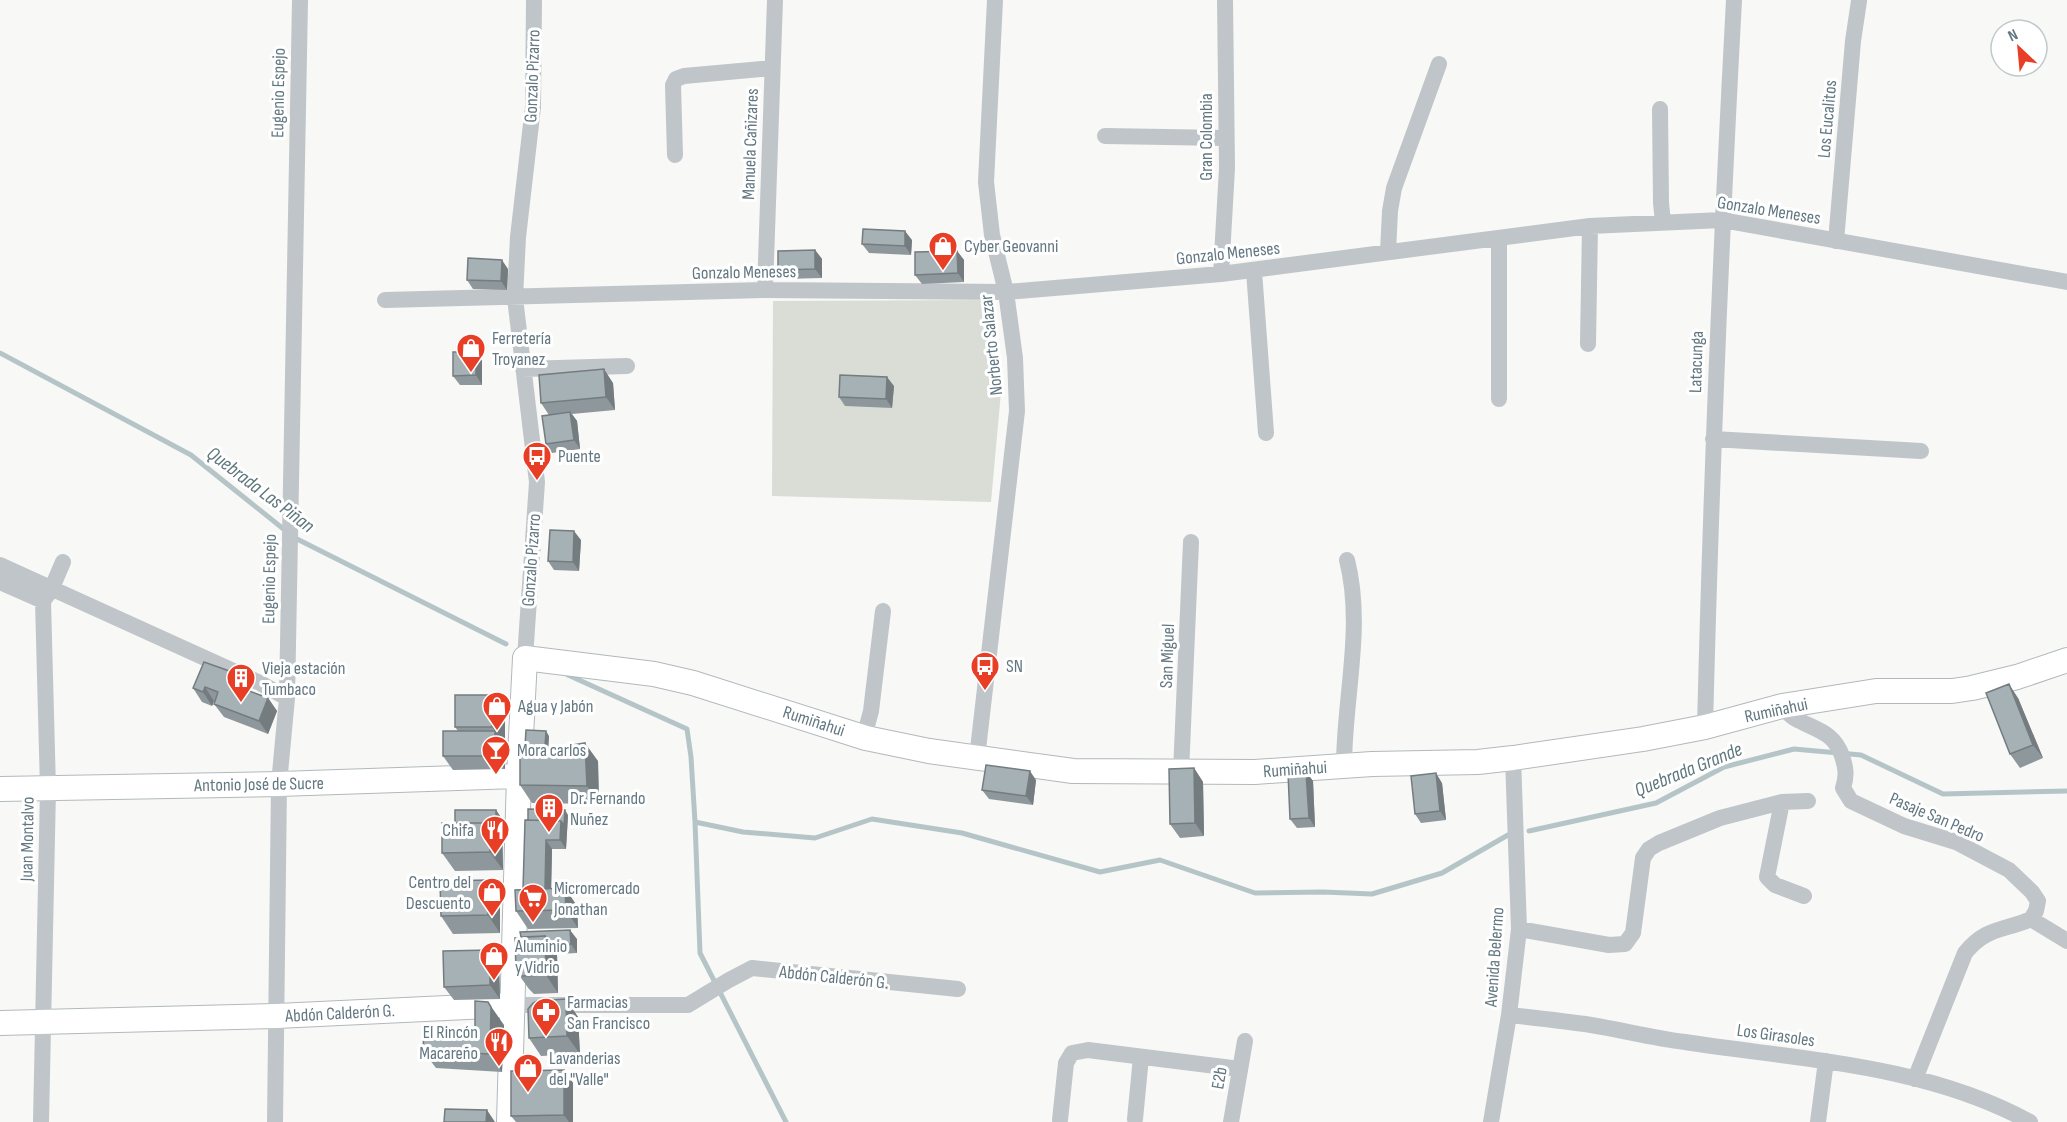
<svg xmlns="http://www.w3.org/2000/svg" width="2067" height="1122" viewBox="0 0 2067 1122" font-family="'Sofia Sans Condensed',sans-serif">
<rect width="100%" height="100%" fill="#f8f8f6"/>
<path fill="#d9ddd5" d="M986,300L1001,392L991,502L772,496L773,301Z"/>
<g fill="none" stroke-linecap="round" stroke-linejoin="round">
<path stroke="#b5c5c7" stroke-width="5" d="M0,353L191,455L286,531
M293,537L506,644
M568,675L687,729L691,757L695,822L743,832L815,838L872,819L962,833L1100,872L1160,860L1255,893L1323,892L1372,894L1442,873L1508,835
M695,822L700,953L786,1122
M1529,831L1656,803L1724,767L1794,749L1861,755L1943,794L2067,791"/>
<g stroke="#b1b9bd" stroke-width="26">
<path id="secondary" d="M0,789L279,784L519,776
M0,1023L277,1016L512,1005
M509,1122L519,776L525,658L654,674L693,683L866,738L929,751L1073,771L1255,772L1372,764L1478,762L1513,758L1643,739L1705,727L1782,706L1876,691H1952L1972,688L2017,677L2067,660"/>
</g>
<path stroke="#bfc5c8" stroke-width="16" d="M1660,109L1661,203L1663,222
M1105,136L1226,138
M675,155L673,85L676,79L684,76L772,68
M1499,238V399
M1836,241L1853,41L1859,1
M1388,252L1390,211L1394,188L1439,64
M1254,271L1266,433
M1221,274L1227,168L1225,0
M765,290L775,0
M385,300L765,290L1006,292L1221,274L1590,226L1722,220L2067,282
M1588,344L1590,226
M523,369L627,366
M1713,439L1921,451
M0,565L260,683L287,698
M0,582L43,601
M525,658L537,482L515,298L518,237L533,107L534,0
M1782,706C1786,711 1790,716 1796,719C1816,730 1834,732 1842,756C1846,768 1847,776 1843,788L1851,801L1904,826L1956,842L2009,870L2032,892L2038,901L2036,911L2031,919C2003,931 1986,927 1965,953L1915,1079
M1705,727C1711,484 1721,242 1734,0
M864,737L871,711L883,611
M977,758L1017,411L1015,358L1006,292L992,235L986,182L995,0
M1344,766C1344,698 1364,627 1347,560
M1181,772L1191,542
M1782,802L1767,877L1775,885L1804,896
M2031,919L2067,941
M1519,929L1609,945L1625,944L1633,933L1643,858L1649,849L1659,843L1720,818L1782,802L1808,801
M512,1005H688L729,980L752,968L958,989
M1509,1015C1536,1018 1564,1021 1591,1025C1622,1030 1653,1038 1685,1042C1801,1060 1924,1064 2030,1122
M1135,1119L1141,1057
M1060,1120L1066,1063L1072,1053L1088,1050L1240,1069
M41,1122L48,789L43,601L51,590L63,562
M275,1122L279,784L287,698L300,0
M1231,1122L1245,1041
M1491,1122L1509,1015L1519,929L1513,758
M1818,1122L1826,1061"/>
<use href="#secondary" stroke="#fff" stroke-width="24"/>
</g>
<path fill="#8e989c" d="M912,240L911,255L869,253L862,244Z
M815,250L822,259V278L784,279L778,270Z
M957,251L964,260V282L922,284L915,275Z
M508,269L507,290L473,289L467,280Z
M476,352L482,361V385H460L453,376Z
M613,383L615,410L572,414L577,421L580,449L552,453L546,444L549,415L541,403Z
M894,386L892,408L845,406L839,397Z
M581,540L579,571L554,570L548,561Z
M235,673L244,687V689L268,698L277,711L268,734L224,717L214,704L215,701H214L212,706L202,702L193,688Z
M492,695L505,713V769L453,770L443,756L458,731L455,727Z
M2018,698L2043,758L2020,768L2010,754Z
M549,736L548,749L598,761L599,804L532,803L520,785L538,751L528,750L525,746Z
M1194,768L1203,782L1204,836L1180,838L1170,824Z
M1306,772L1313,781L1315,827L1297,828L1290,819Z
M1036,780L1033,805L989,799L982,790Z
M1442,783L1446,820L1421,823L1415,814Z
M496,810L502,819L503,870L455,871L442,853L455,823Z
M568,815L566,849H552L551,888H565L577,906L578,928L528,929L516,911L523,889L525,820Z
M500,898V933L453,934L441,916Z
M515,938L577,939V953L557,954L558,993L534,994L529,989L516,971Z
M499,963L500,999L454,1000L444,987Z
M566,999L578,1017L580,1054L541,1056L529,1038Z
M504,1025L502,1072L436,1068L423,1051L475,1030Z
M564,1070L573,1083V1122H516L511,1116Z"/>
<path fill="#747c7f" d="M905,231L912,240L911,255L905,246Z
M815,250L822,259V278L815,269Z
M957,251L964,260V282L958,273Z
M502,260L508,269L507,290L501,281Z
M476,352L482,361V385L476,375Z
M604,369L613,383L615,410L606,397Z
M887,377L894,386L892,408L886,399Z
M570,412L577,421L580,449L574,440Z
M574,531L581,540L579,571L573,562Z
M235,673L244,687L241,698L231,684Z
M2009,684L2018,698L2043,758L2033,745Z
M205,687L214,701L212,706L203,692Z
M492,695L505,713V769L495,756V731L492,727Z
M268,698L277,711L268,734L259,721Z
M546,731L549,736L548,751L545,746Z
M585,743L598,761L599,804L587,786Z
M1194,768L1203,782L1204,836L1195,823Z
M1030,771L1036,780L1033,805L1026,796Z
M1306,772L1313,781L1315,827L1309,818Z
M1436,773L1442,783L1446,820L1440,811Z
M496,810L502,819L503,870L490,852V823Z
M565,810L568,815L566,849L560,840L561,821Z
M546,840L552,849L551,898L545,889Z
M488,880L500,898V933L488,915Z
M565,888L577,906L578,928L566,910Z
M570,930L577,939V953L571,944Z
M545,936L557,954L558,993L546,975Z
M490,950L499,963L500,999L490,985Z
M566,999L578,1017L580,1054L567,1036Z
M488,1002L504,1025L502,1072L490,1054Z
M564,1070L573,1083V1122H569L564,1115Z
M487,1110L495,1122H486Z"/>
<path fill="#a5b1b5" stroke="#747c7f" stroke-width="1.5" d="M863,229L905,231V246L862,244Z
M815,250V269L778,270V251Z
M957,251L958,273L915,275V252Z
M468,258L502,260L501,281L467,280Z
M453,352H476V375L453,376Z
M604,369L606,397L541,403L539,375Z
M840,375L887,377L886,399L839,397Z
M570,412L574,440L546,444L542,416Z
M550,530L574,531L573,562L548,561Z
M204,662L235,673L231,684L268,698L259,721L214,704L218,692L205,687L203,692L193,688Z
M2009,684L2033,745L2010,754L1986,693Z
M455,695H492V727H455Z
M526,730L546,731L545,746H525Z
M443,731H495V756H443Z
M585,743L587,786L520,785V754Z
M986,765L1030,771L1026,796L982,790Z
M1194,768L1195,823L1170,824L1169,769Z
M1306,772L1309,818L1290,819L1288,773Z
M1436,773L1440,811L1415,814L1411,776Z
M528,809L565,810L564,825L561,821L528,820Z
M455,810H496V831L490,823H455Z
M525,820L561,821L560,840H546L545,889H523Z
M442,823H490V852L442,853Z
M488,880V915L441,916L440,881Z
M565,888L566,910L516,911L515,890Z
M570,930L571,944L551,945L545,936L521,937L520,932Z
M545,936L546,975L521,976L516,971L515,938Z
M490,950V985L444,987L443,951Z
M566,999L567,1036L529,1038L528,1009L533,1003L537,1001Z
M475,1001L488,1002L491,1007L490,1054L423,1051L424,1028L475,1030Z
M564,1070V1115L511,1116V1071Z
M445,1109L487,1110L486,1122H444Z"/>
<defs>
<g id="shop-pin" transform="scale(1.5)"><path d="M0 17L-7.5 6A9.5 9.5 0 1 1 7.5 6Z" fill="#e83e26" stroke="#fff"/><path d="M-5-2.5h2.3a2.7 3.5 0 0 1 5.4 0H5L5.5 6h-11ZM-1.5-2.5h3a1.5 2.3 0 0 0-3 0Z" fill="#fff"/></g>
<g id="bus-pin" transform="scale(1.5)"><path d="M0 17L-7.5 6A9.5 9.5 0 1 1 7.5 6Z" fill="#e83e26" stroke="#fff"/><path d="M-5-6H5V4H4V6H2V4H-2V6H-4V4H-5ZM-3.5-4V0h7V-4ZM-3.5 1.2v1.5H-2V1.2ZM2 1.2v1.5H3.5V1.2Z" fill="#fff"/></g>
<g id="building-pin" transform="scale(1.5)"><path d="M0 17L-7.5 6A9.5 9.5 0 1 1 7.5 6Z" fill="#e83e26" stroke="#fff"/><path d="M-4-6H4V6H1V3H-1V6H-4ZM-2.5-4.3h1.7v1.8h-1.7ZM.8-4.3h1.7v1.8H.8ZM-2.5-1h1.7V.8h-1.7ZM.8-1h1.7V.8H.8Z" fill="#fff"/></g>
<g id="bar-pin" transform="scale(1.5)"><path d="M0 17L-7.5 6A9.5 9.5 0 1 1 7.5 6Z" fill="#e83e26" stroke="#fff"/><path d="M-6-5H6L.8 .8V4.5H3.5V6h-7V4.5H-.8V.8Z" fill="#fff"/></g>
<g id="restaurant-pin" transform="scale(1.5)"><path d="M0 17L-7.5 6A9.5 9.5 0 1 1 7.5 6Z" fill="#e83e26" stroke="#fff"/><path d="M-5-6h1v4h1v-4h1v4h1v-4h1v5L-1.5 .5V6h-2V.5L-5-1ZM5-6V6H3V1.5H1.5Q1.5-4 5-6Z" fill="#fff"/></g>
<g id="supermarket-pin" transform="scale(1.5)"><path d="M0 17L-7.5 6A9.5 9.5 0 1 1 7.5 6Z" fill="#e83e26" stroke="#fff"/><path d="M-6-5.5h2.5l.6 2H6L4.5 2H-2.5L-4.4-4H-6ZM-1.5 3.2a1.3 1.3 0 1 0 .1 0ZM3 3.2a1.3 1.3 0 1 0 .1 0Z" fill="#fff"/></g>
<g id="pharmacy-pin" transform="scale(1.5)"><path d="M0 17L-7.5 6A9.5 9.5 0 1 1 7.5 6Z" fill="#e83e26" stroke="#fff"/><path d="M-2-6h4v4h4v4h-4v4h-4v-4h-4v-4h4Z" fill="#fff"/></g>
</defs>
<g fill-rule="evenodd">
<use href="#shop-pin" x="943" y="246"/>
<use href="#shop-pin" x="471" y="348"/>
<use href="#bus-pin" x="537" y="456"/>
<use href="#bus-pin" x="985" y="666"/>
<use href="#building-pin" x="241" y="678"/>
<use href="#shop-pin" x="497" y="706"/>
<use href="#bar-pin" x="496" y="750"/>
<use href="#building-pin" x="549" y="808"/>
<use href="#restaurant-pin" x="495" y="830"/>
<use href="#shop-pin" x="492" y="892"/>
<use href="#supermarket-pin" x="533" y="898"/>
<use href="#shop-pin" x="494" y="956"/>
<use href="#pharmacy-pin" x="546" y="1012"/>
<use href="#restaurant-pin" x="499" y="1042"/>
<use href="#shop-pin" x="528" y="1068"/>
</g>
<g text-anchor="middle" stroke-width="6" stroke-linejoin="round" paint-order="stroke">
<g font-size="18" fill="#627781" stroke="#fff">
<text transform="translate(532 76) rotate(-88)" y="6">Gonzalo Pizarro</text>
<text transform="translate(278 93) rotate(-89)" y="6">Eugenio Espejo</text>
<text transform="translate(1827 119) rotate(-85)" y="6">Los Eucalitos</text>
<text transform="translate(1206 137) rotate(-90)" y="6">Gran Colombia</text>
<text transform="translate(750 144) rotate(-88)" y="6">Manuela Cañizares</text>
<text transform="translate(1769 210) rotate(9)" y="6">Gonzalo Meneses</text>
<text transform="translate(1228 253) rotate(-6)" y="6">Gonzalo Meneses</text>
<text transform="translate(744 272) rotate(-1)" y="6">Gonzalo Meneses</text>
<text transform="translate(991 345) rotate(-96)" y="6">Norberto Salazar</text>
<text transform="translate(1696 362) rotate(-88)" y="6">Latacunga</text>
<text transform="translate(531 560) rotate(-86)" y="6">Gonzalo Pizarro</text>
<text transform="translate(269 579) rotate(-89)" y="6">Eugenio Espejo</text>
<text transform="translate(1167 656) rotate(-88)" y="6">San Miguel</text>
<text transform="translate(1776 710) rotate(-12)" y="6">Rumiñahui</text>
<text transform="translate(814 721) rotate(18)" y="6">Rumiñahui</text>
<text transform="translate(1295 769) rotate(-4)" y="6">Rumiñahui</text>
<text transform="translate(259 784) rotate(-1)" y="6">Antonio José de Sucre</text>
<text transform="translate(1937 817) rotate(23)" y="6">Pasaje San Pedro</text>
<text transform="translate(27 839) rotate(-89)" y="6">Juan Montalvo</text>
<text transform="translate(1494 957) rotate(-86)" y="6">Avenida Belermo</text>
<text transform="translate(834 977) rotate(6)" y="6">Abdón Calderón G.</text>
<text transform="translate(340 1013) rotate(-3)" y="6">Abdón Calderón G.</text>
<text transform="translate(1776 1035) rotate(8)" y="6">Los Girasoles</text>
<text transform="translate(1219 1078) rotate(-80)" y="6">E2b</text>
</g>
<g font-size="18" fill="#627781" stroke="#fff" text-anchor="start">
<text x="964" y="252">Cyber Geovanni</text>
<text x="492" y="344">Ferretería<tspan x="492" dy="21">Troyanez</tspan></text>
<text x="558" y="462">Puente</text>
<text x="1006" y="672">SN</text>
<text x="262" y="674">Vieja estación<tspan x="262" dy="21">Tumbaco</tspan></text>
<text x="518" y="712">Agua y Jabón</text>
<text x="517" y="756">Mora carlos</text>
<text x="570" y="804">Dr. Fernando<tspan x="570" dy="21">Nuñez</tspan></text>
<text x="474" y="836" text-anchor="end">Chifa</text>
<text x="471" y="888" text-anchor="end">Centro del<tspan x="471" dy="21">Descuento</tspan></text>
<text x="554" y="894">Micromercado<tspan x="554" dy="21">Jonathan</tspan></text>
<text x="515" y="952">Aluminio<tspan x="515" dy="21">y Vidrio</tspan></text>
<text x="567" y="1008">Farmacias<tspan x="567" dy="21">San Francisco</tspan></text>
<text x="478" y="1038" text-anchor="end">El Rincón<tspan x="478" dy="21">Macareño</tspan></text>
<text x="549" y="1064">Lavanderias<tspan x="549" dy="21">del "Valle"</tspan></text>
</g>
<g font-size="20" font-style="italic" fill="#5e777c" stroke="#fff">
<text transform="translate(261 489) rotate(37)" y="7">Quebrada Las Piñan</text>
<text transform="translate(1688 769) rotate(-22)" y="7">Quebrada Grande</text>
</g>
</g>
<g transform="translate(2019 48) rotate(334)"><circle r="28" fill="#ffffff" stroke="#c0c9cd" stroke-width="1.5"/>
<path d="M0-4.5L10 22L0 15L-10 22Z" fill="#e83e26"/>
<text y="-9" font-size="16" font-weight="bold" text-anchor="middle" fill="#627781">N</text>
</g>
</svg>
